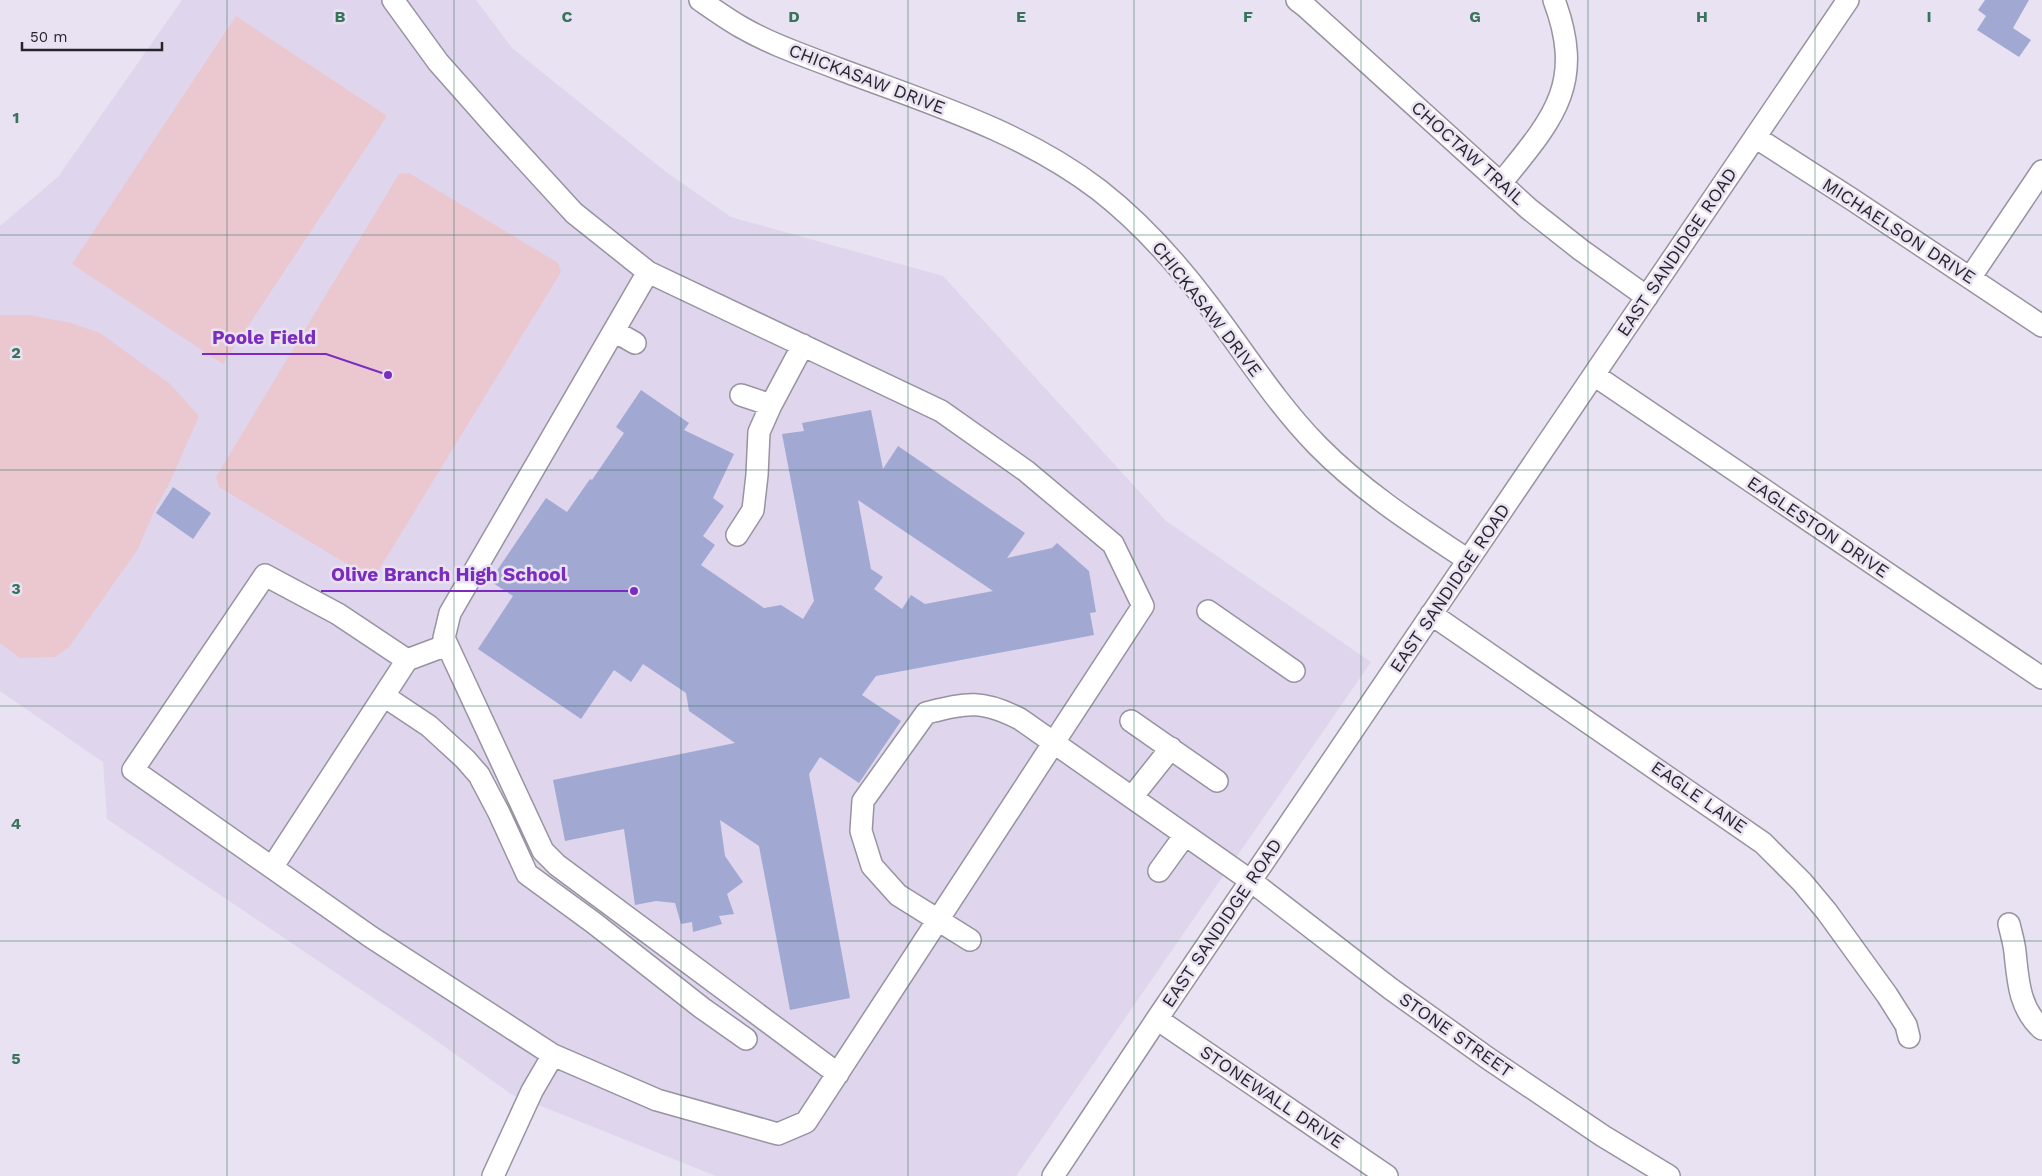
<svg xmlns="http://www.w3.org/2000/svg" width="2042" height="1176" viewBox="0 0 2042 1176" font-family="'Work Sans',sans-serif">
<rect width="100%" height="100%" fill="#e9e2f2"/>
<path fill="#dfd5ec" d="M182,0H476L512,48L666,172L731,217L943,276L1166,521L1371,662L1016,1176H716L511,1094L427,1034L107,819L103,762L0,691V226L58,177Z"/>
<path fill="#ebc7d0" d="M236,16L387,116L223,364L72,264Z
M409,173L558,263L561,272L375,576H367L219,487L216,477L399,174Z
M0,315H29L71,323L100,333L170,384L199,416L169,484L155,509L138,549L69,647L55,657L20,658L0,643Z"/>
<path fill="#a1a9d3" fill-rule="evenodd" d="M1985,0H2029L2013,28L2031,40L2019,57L1977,30L1986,16L1978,10Z
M641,390L689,423L684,430L734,454L713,498L724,506L703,536L715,545L701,565L764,608L781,605L803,619L814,601L782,434L804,431L802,423L871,410L883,469L898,446L1025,533L1007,558L1052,548L1057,543L1089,571L1096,612L1090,613L1094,635L876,676L862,695L901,721L859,783L820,757L809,774L850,998L790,1010L759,846L720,820L725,856L743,882L727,894L734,914L719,916L722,924L693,932L692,922L681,924L675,903L656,901L635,905L624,829L565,841L553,780L735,743L689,711L686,693L643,664L631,682L614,670L581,719L478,649L513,596L490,581L546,498L567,512L590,479L592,480L624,433L616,427ZM858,500L993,591L925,604L911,595L902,609L874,589L883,577L871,569Z
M173,487L211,513L193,539L156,513Z"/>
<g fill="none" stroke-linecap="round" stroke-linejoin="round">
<g stroke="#9892a1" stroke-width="24">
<path id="minor" d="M393,0L438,62L499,131L574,213L648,272L941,411L1026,471L1113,544L1143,606L806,1122L778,1134L657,1100L553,1055L532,1091L493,1176
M700,0C713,9 727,19 741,27C772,45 806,56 839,69C929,103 1022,131 1099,190C1140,222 1176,262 1207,303C1243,350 1275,402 1317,445C1362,491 1415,525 1468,560
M1297,0L1306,7L1529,209L1581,250L1647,297
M1755,137L1853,200L2042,326
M1501,183C1552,120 1586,85 1554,0
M648,272L450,613L444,638L543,851L557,865L838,1074
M1970,278L2042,171
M614,331L635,343
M1594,375L2042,678
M741,395L771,405
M737,535L753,510L757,475L759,432L771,405L803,345
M1208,611L1294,671
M1431,614L1763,843L1802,882L1827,912L1887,995L1906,1025L1909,1037
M447,645L407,660L338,614L265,575L133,770L371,937L553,1055
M384,696L429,726L465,759L479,775L499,813L527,874L594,923L702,1008L746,1039
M1131,721L1217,781
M1132,797L1171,748
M273,866L407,660
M1159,871L1185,835
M2009,924C2011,933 2014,942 2015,952C2018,981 2019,1008 2042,1029
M970,940L898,895L872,866L861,831L863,801L926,713C967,703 981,699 1020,719L1251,881L1391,989L1489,1059L1603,1136L1669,1176
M1157,1019L1387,1176
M1053,1176L1157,1019L1848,0"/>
</g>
<use href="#minor" stroke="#fff" stroke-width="21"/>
</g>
<path fill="none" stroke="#39735c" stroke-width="1" stroke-opacity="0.55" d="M227,0V1176M454,0V1176M681,0V1176M908,0V1176M1134,0V1176M1361,0V1176M1588,0V1176M1815,0V1176M0,235H2042M0,470H2042M0,706H2042M0,941H2042"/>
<g text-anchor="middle" stroke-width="5" stroke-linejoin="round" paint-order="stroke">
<g font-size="18" fill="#27252b" stroke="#e9e2f2">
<text transform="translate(867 79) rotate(21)" y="6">CHICKASAW DRIVE</text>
<text transform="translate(1468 153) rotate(42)" y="6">CHOCTAW TRAIL</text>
<text transform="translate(1899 231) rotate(33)" y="6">MICHAELSON DRIVE</text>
<text transform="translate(1677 252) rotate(-56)" y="6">EAST SANDIDGE ROAD</text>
<text transform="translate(1207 309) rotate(52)" y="6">CHICKASAW DRIVE</text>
<text transform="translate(1818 527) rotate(34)" y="6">EAGLESTON DRIVE</text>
<text transform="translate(1450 588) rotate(-56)" y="6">EAST SANDIDGE ROAD</text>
<text transform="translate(1699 797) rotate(35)" y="6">EAGLE LANE</text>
<text transform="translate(1222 923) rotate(-56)" y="6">EAST SANDIDGE ROAD</text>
<text transform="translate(1456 1035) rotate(35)" y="6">STONE STREET</text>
<text transform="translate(1272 1097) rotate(34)" y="6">STONEWALL DRIVE</text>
</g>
</g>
<g font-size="16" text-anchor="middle" font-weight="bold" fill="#39735c" stroke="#e9e2f2" stroke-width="5" stroke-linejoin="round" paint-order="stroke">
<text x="340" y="22">B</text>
<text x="567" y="22">C</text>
<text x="794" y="22">D</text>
<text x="1021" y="22">E</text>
<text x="1248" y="22">F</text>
<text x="1475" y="22">G</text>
<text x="1702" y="22">H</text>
<text x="1929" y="22">I</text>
<text x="16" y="123">1</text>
<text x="16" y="358">2</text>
<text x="16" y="594">3</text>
<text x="16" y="829">4</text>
<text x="16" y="1064">5</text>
</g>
<path fill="none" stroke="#7b2cbf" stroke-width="2" d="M388 375L326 354H202M634 591L577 591H321"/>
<g fill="#7b2cbf" stroke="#e9e2f2" stroke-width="2">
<circle cx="388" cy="375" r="5"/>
<circle cx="634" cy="591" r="5"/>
</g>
<g font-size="19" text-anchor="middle" font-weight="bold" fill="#7b2cbf" stroke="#e9e2f2" stroke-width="5" stroke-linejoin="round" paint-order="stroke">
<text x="264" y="344">Poole Field</text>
<text x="449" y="581">Olive Branch High School</text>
</g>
<path d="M22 42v8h140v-8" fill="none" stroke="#27252b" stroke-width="2.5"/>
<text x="30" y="42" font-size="15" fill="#27252b" stroke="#e9e2f2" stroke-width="4" paint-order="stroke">50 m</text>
</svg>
